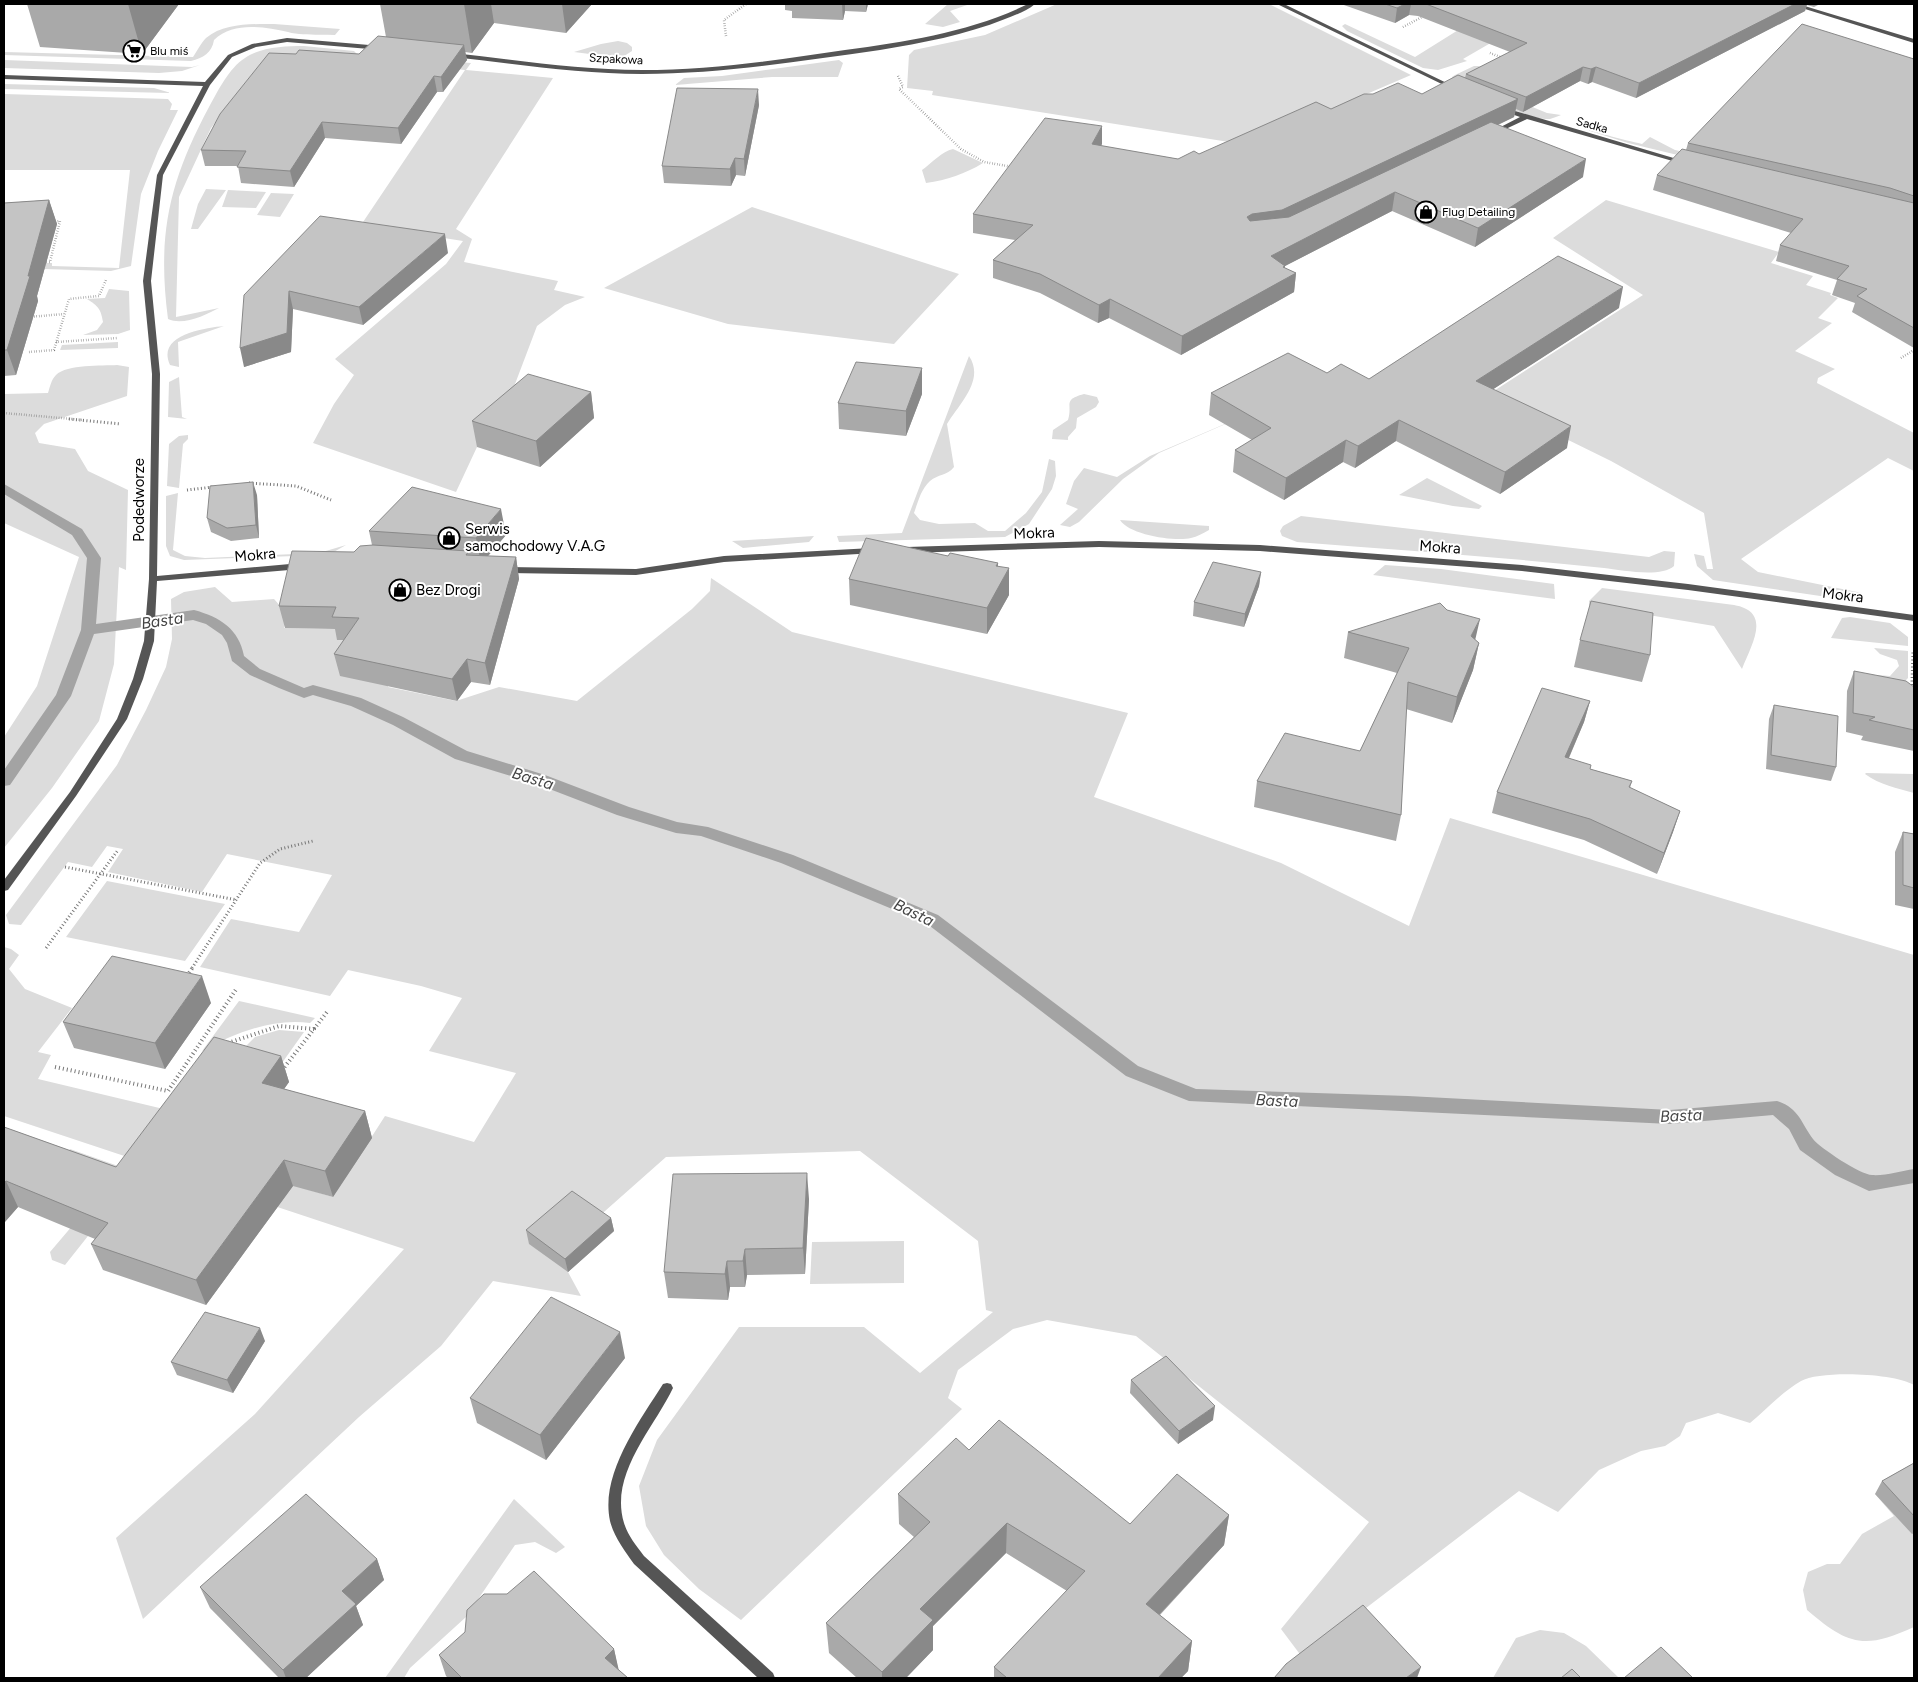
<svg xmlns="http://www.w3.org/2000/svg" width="1918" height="1682" viewBox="0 0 1918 1682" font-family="Figtree,sans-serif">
<rect width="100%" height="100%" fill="#fff"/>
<path fill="#dcdcdc" d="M948,4H970L950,11L960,22L943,27L925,24Z
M1057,4H1269L1411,75L1248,145L932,95L933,91L907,88L909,55L914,50L985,35Z
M1471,22H1527L1463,59L1467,61L1438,70L1423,68L1347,31L1342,26L1345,24L1415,57Z
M274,24L340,29L335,35C320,34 302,36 288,32C264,27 234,21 214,40C212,53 203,58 191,61L4,55V52L193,57C197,51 201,43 206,38C224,23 252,24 274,24Z
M618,41L627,43L632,47V51L621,58L574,52L601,44Z
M304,46L354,51L357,54L352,60L262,62L211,128L179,197L176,317L219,308C206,315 183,326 168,319C157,234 169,182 209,107C218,91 229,68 245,58C261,47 284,46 304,46Z
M424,59L471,63L466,70L553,78L456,229L472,239L464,262L558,281L554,290L585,297L565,305L537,326L512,392L532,399L477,447L456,492L313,443L334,404L354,375L335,359L446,264L463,241L361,225L465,70L414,65Z
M4,60L192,67L200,65L182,71L159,73L4,68Z
M839,60L843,63L838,77H772L675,85L684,78L722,76Z
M1474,66H1480L1467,80L1547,113L1561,115C1558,116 1554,118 1550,119C1529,121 1474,91 1454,81L1452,77L1455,75Z
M4,84L154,88L171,93L4,89Z
M4,94L168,99L172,104L170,110H178L158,151L141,194L131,266L111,271L44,269L46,263H52V266L119,268L130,170H4Z
M1585,123C1599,136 1623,139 1642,144L1650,137L1675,150L1775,172L1781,180L1628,143L1590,131L1581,124Z
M953,149L983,163C965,174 947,180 926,183L922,170C932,163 942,151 953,149Z
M206,189L226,190L198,229H191L198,204Z
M228,190L266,192L256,208L222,207Z
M271,193L294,194L280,217L257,215Z
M1606,200L1779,252L1771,263L1813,276L1806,285L1831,293L1830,295L1838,298L1818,318L1832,323L1795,351L1835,369L1818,378L1817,383L1914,433V471L1888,458L1741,559L1758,572L1862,593L1861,602L1713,580L1697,566L1694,554L1704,556L1707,569H1713L1704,513L1611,461L1483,398L1643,295L1553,238Z
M752,207L959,274L894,344L728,324L604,288Z
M109,289L129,291L130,330L118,334L83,335L97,330L103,322C101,309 98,306 87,299L105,298Z
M224,326L178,342L179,367L170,365C156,335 204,328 224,326Z
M118,342V348L60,350L62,345Z
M969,356C985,380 960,403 947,424L954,467C947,476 938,474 930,481C921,489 918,502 914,513L920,520L939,524L975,523L988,531H1005L1026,513L1042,492L1049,459L1055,461L1056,476L1052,489L1029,524L1005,537L839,542L837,536L902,533Z
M117,365L129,367L127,396L44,424L35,433L39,443L75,449L88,471L128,490L126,570L119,567L114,664L99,721L52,788L4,848V737L37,686L79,557L4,523V394L48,393C50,387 51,380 56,375C67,364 102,366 117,365Z
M179,377L182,417L187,419L168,417L169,382Z
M1084,394L1097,397L1099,402L1096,407L1077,418L1076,428L1068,437V440L1052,439L1053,430L1068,420C1073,404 1062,400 1084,394Z
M1274,403L1159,453L1123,479L1079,522L1070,527L1060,525L1078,509L1066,504L1074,481L1084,468L1117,477L1150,456Z
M188,435V439L183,444L179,488L167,486L169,444L179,436Z
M1427,478L1482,506L1479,509L1453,506L1399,495Z
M178,493L173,550L185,556L205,558L319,553L346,545L332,553L321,555L184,560L170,556L166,546V496Z
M1301,516L1649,557L1664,551L1675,552L1674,566C1661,578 1621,570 1604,568C1501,557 1399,550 1297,542L1282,536L1280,531L1283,526Z
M1120,520L1209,526V530C1203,533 1197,537 1191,538C1176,542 1129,535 1120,520Z
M814,536L809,542L743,548L732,541Z
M1385,565L1441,569L1554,584L1555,599L1373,575Z
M711,578L792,632L1128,713L1094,797L1281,863L1409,926L1450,818L1914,955V1385C1895,1373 1820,1370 1801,1381C1782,1392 1766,1410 1750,1423L1718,1413L1686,1423L1680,1436L1665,1446L1641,1451L1599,1470L1558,1512L1519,1491L1302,1657L1281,1629L1369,1522L1136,1336L1047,1320L1013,1329L958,1370L948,1398L962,1409L741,1620L699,1589L664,1555L646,1526L639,1486L657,1440L739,1327H864L920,1373L993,1312L986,1310L978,1241L860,1151L666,1157L596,1219L613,1232L568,1272L581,1296L493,1281L441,1346L359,1417L143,1619L116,1538L255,1414L404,1249L4,1116V947L11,949L19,955L9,969L25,989L72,1008L38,1052L51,1055L38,1079L172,1111L149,1142L333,1197L385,1116L474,1142L516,1073L429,1051L462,998L421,986L348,970L330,996L200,967L231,919L299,932L332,875L227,854L202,892L108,872L123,849L107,846L92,867L68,862L21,925L9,924L6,915L117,765L146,710L166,667L172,639L171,599L184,592L215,587L232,602L274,599C282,608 288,615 284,628L341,629L385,641L388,687L456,701L499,687L577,701L692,609L710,591Z
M1602,588L1734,605C1773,612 1751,645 1742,669L1714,626L1589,605V601Z
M1850,617L1890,623L1908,637V646L1831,638L1842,618Z
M1874,648L1908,651V678L1902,684L1879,678L1877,675L1890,676L1899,666L1897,660L1880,654Z
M1866,773L1914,774V793C1897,788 1880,785 1865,774Z
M107,881L225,904L185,961L66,937Z
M239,1001L315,1018L310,1023C272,1018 235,1033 202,1051Z
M279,1030L304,1032L272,1077L244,1048L255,1037Z
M70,1149L138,1173L65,1265L52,1260L50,1252L101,1192L54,1170Z
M904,1241V1283L810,1284L812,1242Z
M1914,1472V1627C1864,1650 1848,1645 1807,1610L1803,1590L1808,1572L1827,1564H1840L1862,1534L1894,1516L1875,1494Z
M514,1499L565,1547L556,1553L535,1542L515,1545L466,1617L410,1668L404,1678H385Z
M1540,1630L1564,1633L1586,1646L1619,1678H1493L1516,1638Z"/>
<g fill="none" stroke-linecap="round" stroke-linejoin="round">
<path fill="#a3a3a3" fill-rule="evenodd" d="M4,484L82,529L101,558L96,624L194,610C220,617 239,629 244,656L260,669L304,688L313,685L361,698L403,717L467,751L545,775L629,807L677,822L708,827L793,855L938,915L1138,1066L1196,1089L1408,1096L1670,1110L1777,1101C1799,1108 1801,1123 1813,1139C1820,1148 1861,1175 1872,1175C1885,1176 1901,1171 1914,1169V1183L1869,1191L1835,1175L1800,1150L1789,1129L1773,1115L1670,1124L1189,1101L1126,1076L926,923L781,863L701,836L676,833L617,815L534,783L455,759L393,725L351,706L313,695L304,698L279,688L250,675L232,661L227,643L222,635L206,624L193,620L94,634L71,696L10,785L4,786V770L56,695L81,630L87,558L72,535L4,494Z"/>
<path stroke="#777" stroke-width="2.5" stroke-dasharray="0.5 2" stroke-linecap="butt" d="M1403,27L1424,16
M726,36L724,20L746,4
M1490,53L1503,58
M898,76L903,87L899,89L961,149L984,162L1013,167
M44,262H50L60,221L52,222
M29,317L64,314
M56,342L118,338
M29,352L54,350L69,299L99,296L106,280
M1901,358L1914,350
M4,413L83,420"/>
<path stroke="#777" stroke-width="3" stroke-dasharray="1 2.5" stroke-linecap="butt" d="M69,419L121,424
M249,483L296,486L331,500
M187,490L213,487
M1912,685L1913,650
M65,867L237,900
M46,948L118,850
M192,968L260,863L280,849L313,841"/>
<path stroke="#777" stroke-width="4" stroke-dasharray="1 3" stroke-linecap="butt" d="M187,976L193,967
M314,1029L327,1012
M228,1043L279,1026L314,1029L283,1069
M55,1067L168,1091L237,988"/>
<path fill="#555" fill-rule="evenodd" d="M1277,4H1284L1457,88L1452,89Z
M1502,107L1687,162L1688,163L1683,164L1527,119L1495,134H1491V132L1520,117L1500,110V108Z
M667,1383L671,1384L673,1388C654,1428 609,1474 624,1523C628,1536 636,1545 644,1556L773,1673L775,1678H758L634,1564C625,1551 614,1537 610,1521C600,1474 639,1422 663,1384Z"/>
<path fill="#555" fill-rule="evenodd" d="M1028,4H1035C1027,11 1015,15 1005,19C965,35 922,43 880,50C801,61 722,74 642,74C579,74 516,64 453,57L450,55L453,53C516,60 578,70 642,70C710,70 778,60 845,50C909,41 970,32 1028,4Z
M1789,4H1798L1914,39V43Z
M287,38L381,46L384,48L381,50L287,42L256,47L232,57L210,85L163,175L151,281L160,374L157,576L301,563L305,566L301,569L157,581L154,641L143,679L127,719L76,796L8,890L4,891V880L70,792L117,719L133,679L144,641L149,579L152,374L143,281L157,175L203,86L4,79V75L205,82L228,55L252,44Z
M1099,541L1260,545L1522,565L1688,584L1914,615V621L1688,590L1522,571L1260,551L1099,547L907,553L903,550L907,547Z
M872,548L875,549L876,551L875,553L724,562L636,575L506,573L502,570L506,567L636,569L724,556Z"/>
</g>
<path fill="#a9a9a9" d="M27,4H179L142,54L40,47Z
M380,4H592L566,33L494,23L472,53L465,52L467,60L443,92H437L401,144L325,138L294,187L241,183L238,166H205L201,150L296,54H359L386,37Z
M785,4H868L866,12L845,11L843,20L792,18V11L785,10Z
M1341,4H1820L1814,7L1807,5L1805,11L1636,98L1592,82L1588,84L1580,81L1523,112L1516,109L1514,117L1498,125L1583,177L1475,247L1392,211L1285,266V268L1296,273L1294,292L1181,355L1109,318L1098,323L1040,293L993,278V260L1015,240L973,233V214L1102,144L1101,146L1178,159L1199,154L1331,109L1422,94L1465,78L1466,74L1510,52L1418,16L1409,15L1395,23Z
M1914,59V348L1852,312L1855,303L1832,295L1837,280L1776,261L1780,245L1791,233L1653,190L1657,175L1686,150L1688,143Z
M759,105L745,176L736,175L731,186L664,183L662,166Z
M49,200L57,224L37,296L38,301L16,375L4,376V203Z
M448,253L363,325L293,309L291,352L244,367V295Z
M1619,308L1493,389L1567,448L1500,494L1396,441L1355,468L1343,462L1284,500L1233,472L1235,450L1252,440L1209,415L1211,393L1327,373L1369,379Z
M922,368V394L906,436L839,429L838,403Z
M591,392L594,418L540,467L477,447L472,421Z
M257,495L259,538L231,541L211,532L207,518Z
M369,531L506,535L488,556L516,557L519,579L490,685L471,682L457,701L340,676L334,654L344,640H337L335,629L285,628L279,606L354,552L372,545Z
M948,556L998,563V566L1009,595L987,634L850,605L849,579Z
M1261,572L1259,586L1244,627L1193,616L1194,602Z
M1348,632L1475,640L1479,643L1473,670L1452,723L1406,709L1401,815L1396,841L1254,807L1257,781L1360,751L1397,673L1344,658Z
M1580,640L1650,655L1642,682L1574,667Z
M1854,671L1914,687V751L1861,740L1863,736L1846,732L1847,691Z
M1590,701L1584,722L1569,758L1590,769L1632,781L1630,788L1680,811L1673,832L1657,874L1584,840L1492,813L1497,792Z
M1774,705L1836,767L1831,781L1766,769L1769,719Z
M1903,832L1914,834V909L1895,905V852Z
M211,1003L165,1069L74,1048L63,1022Z
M281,1056L289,1082L284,1089L365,1111L372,1138L333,1197L293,1186L206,1305L103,1270L91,1244L95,1239L18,1207L4,1223V1127L116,1167Z
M809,1199L805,1274L747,1275L745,1287H730L728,1300L668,1298L664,1272Z
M611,1218L614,1231L568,1272L529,1244L526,1230Z
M265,1341L233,1393L177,1375L171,1362Z
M625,1358L546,1460L477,1423L470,1398Z
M1131,1380L1213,1420L1178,1444L1130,1393Z
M969,1450L1130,1524L1229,1515L1224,1545L1160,1615L1192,1641L1188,1671L1181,1678H994V1667L1067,1591L1006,1553L933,1626V1650L906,1678H857L829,1653L826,1623L914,1537L899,1524L898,1494Z
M1914,1463V1533L1912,1534L1875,1494L1882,1481Z
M377,1559L384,1580L356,1606L363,1625L306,1678H279L210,1608L200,1587Z
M614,1649L618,1669L628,1678H448L446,1676L439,1655Z"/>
<path fill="#898989" d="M128,4H179L142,54Z
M464,4H491L494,23L472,53Z
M562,4H592L566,33Z
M842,4H845V11L843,20Z
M866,4H868L866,12Z
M1405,4H1411L1409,15L1395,23L1397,8Z
M1795,4H1807L1805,11L1636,98L1639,83Z
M464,45L467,60L443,92L441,77Z
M1583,67L1580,81L1523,112L1526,97Z
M1596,67L1592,82L1588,84L1591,69Z
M434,76L437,92L401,144L398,128Z
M758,89L759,105L745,176L744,159Z
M1518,99L1514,117L1280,228L1250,232L1247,217L1252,214Z
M322,122L325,138L294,187L290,171Z
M1102,126V144L1091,163L1092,144Z
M735,158L736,175L731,186L730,169Z
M1586,159L1583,177L1475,247L1478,228Z
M1395,192L1392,211L1285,266L1284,280L1296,273L1294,292L1181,355L1182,336L1271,256Z
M49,200L57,224L37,296L38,301L16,375L7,350Z
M445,234L448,253L363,325L359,307Z
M1623,287L1619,308L1472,403L1476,381Z
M289,291L293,309L291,352L244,367L240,348Z
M1110,299L1109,318L1098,323L1099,305Z
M922,368V394L906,436V411Z
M591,392L594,418L540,467L536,441Z
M1399,420L1396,441L1355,468L1358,446Z
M1571,426L1567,448L1500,494L1505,472Z
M1346,440L1343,462L1284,500L1286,478Z
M253,482L257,495L259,538L256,525Z
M501,509L506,535L481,564L476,538Z
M516,557L519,579L490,685L485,663Z
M998,563L997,589L1009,568V595L987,634V608L996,566Z
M1261,572L1259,586L1244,627L1245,614Z
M1480,619L1474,645L1471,636Z
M1479,643L1473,670L1452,723L1457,697Z
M467,659L471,682L457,701L452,679Z
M1590,701L1584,722L1560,778L1565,757Z
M1680,811L1673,832L1657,874L1664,853Z
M202,976L211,1003L165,1069L155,1043Z
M281,1056L289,1082L270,1109L262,1083Z
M365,1111L372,1138L333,1197L325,1171Z
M284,1160L293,1186L206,1305L196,1280Z
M807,1173L809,1199L805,1274L803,1248Z
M6,1181L18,1207L4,1223V1183Z
M611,1218L614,1231L568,1272L565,1259Z
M745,1249L747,1275L745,1287L743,1261Z
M727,1261L730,1287L728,1300L725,1274Z
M260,1328L265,1341L233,1393L227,1380Z
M620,1332L625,1358L546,1460L540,1435Z
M1215,1406L1213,1420L1178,1444L1179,1431Z
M1229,1515L1224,1545L1142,1633L1146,1604Z
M1007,1523L1006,1553L933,1626V1650L906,1678H882V1672L920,1609Z
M377,1559L384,1580L356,1606L363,1625L306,1678H286L283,1670L342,1591Z
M1192,1641L1188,1671L1181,1678H1158Z
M614,1649L619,1671L605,1658Z
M1421,1667L1417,1678H1406Z"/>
<path fill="#c4c4c4" stroke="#898989" d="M1385,4H1405L1397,8Z
M1426,4H1795L1639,83L1596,67L1591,69L1583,67L1526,97L1466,74L1527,43Z
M1802,24L1914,59V196L1890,188L1688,143Z
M378,36L464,45L441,77L434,76L398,128L322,122L290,171L237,167L246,151L201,150L220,114L269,53L296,54L299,50L359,54Z
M1458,75L1518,99L1282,210L1252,214L1247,217L1250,221L1289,217L1491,122L1586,159L1478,228L1395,192L1271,256L1285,266L1283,267L1296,273L1182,336L1110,299L1099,305L1040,274L993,260L1033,225L973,214L1045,118L1102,126L1092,144L1178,159L1194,151L1199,154L1316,102L1331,109L1364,94H1373L1398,83L1422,94Z
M677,88L758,89L744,159L735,158L730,169L662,166Z
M1682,149L1914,203V328L1857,296L1867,289L1837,279L1849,266L1780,245L1803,219L1657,175Z
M49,200L28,276H30L7,350H4V203Z
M320,216L445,234L359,307L289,291L287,333L240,348L244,295Z
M1558,256L1623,287L1476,381L1571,426L1505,472L1399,420L1358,446L1346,440L1286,478L1235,450L1271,428L1211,393L1288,353L1327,373L1341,364L1369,379Z
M856,362L922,368L906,411L838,403Z
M528,374L591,392L536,441L472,421Z
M253,482L256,525L227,528L207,518L210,486Z
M412,487L501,509L476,538L369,531Z
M866,538L948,556L950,553L998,563L996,566L1009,568L987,608L849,579Z
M373,545L469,551L466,555L516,557L485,663L467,659L452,679L334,654L359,618L332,617L336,607L279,606L292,551L354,552L360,546Z
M1213,562L1261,572L1245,614L1194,602Z
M1591,601L1653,613L1650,655L1580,640Z
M1440,603L1447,610L1480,619L1471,636L1479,643L1457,697L1408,682L1401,815L1257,781L1285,733L1360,751L1409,648L1348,632Z
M1854,671L1906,681L1914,687V730L1869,720L1875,717L1853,713Z
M1542,688L1590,701L1565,757L1591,765L1590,769L1632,781L1629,787L1680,811L1664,853L1590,819L1497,792Z
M1774,705L1838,716L1836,767L1771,755Z
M1903,832L1914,834V888L1903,885Z
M112,956L202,976L155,1043L63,1022Z
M214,1037L281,1056L262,1083L365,1111L325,1171L284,1160L196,1280L91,1244L108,1223L6,1181L4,1183V1127L116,1167Z
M807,1173L803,1248L745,1249L743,1261H727L725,1274L664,1272L673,1174Z
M572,1191L611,1218L565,1259L526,1230Z
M551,1297L620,1332L540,1435L470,1398Z
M205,1312L260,1328L227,1380L171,1362Z
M1166,1356L1215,1406L1179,1431L1131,1380Z
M999,1420L1130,1524L1177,1474L1229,1515L1146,1604L1192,1641L1158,1678H1007L994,1667L1085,1571L1007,1523L920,1609L933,1620L882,1672L826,1623L930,1522L898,1494L956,1438L969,1450Z
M1914,1463V1516L1882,1481Z
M306,1494L377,1559L342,1591L356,1604L283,1670L200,1587Z
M534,1571L614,1649L605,1658L628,1678H462L439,1655L465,1632L467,1610L484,1594H507Z
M1363,1605L1421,1667L1406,1678H1274L1286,1664Z
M1661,1647L1693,1678H1624Z
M1572,1669L1581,1678H1561Z"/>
<defs>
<g id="supermarket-ring" transform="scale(1.125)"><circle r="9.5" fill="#fff" stroke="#000" stroke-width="1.5"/><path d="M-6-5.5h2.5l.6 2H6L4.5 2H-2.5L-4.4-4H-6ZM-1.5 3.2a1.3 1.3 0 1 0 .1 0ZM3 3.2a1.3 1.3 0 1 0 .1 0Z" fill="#000"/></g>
<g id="shop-ring" transform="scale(1.125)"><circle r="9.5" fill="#fff" stroke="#000" stroke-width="1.5"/><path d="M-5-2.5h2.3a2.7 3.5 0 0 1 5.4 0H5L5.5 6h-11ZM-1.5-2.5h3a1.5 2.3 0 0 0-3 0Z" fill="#000"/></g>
</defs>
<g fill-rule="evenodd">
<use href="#supermarket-ring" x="134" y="51"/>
<use href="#shop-ring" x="1426" y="212"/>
<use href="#shop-ring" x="449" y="538"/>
<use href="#shop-ring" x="400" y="590"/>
</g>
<g text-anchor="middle" stroke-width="4" stroke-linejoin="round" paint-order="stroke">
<g font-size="12" fill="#000" stroke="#fff" text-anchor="start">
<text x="150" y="55">Blu miś</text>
<text x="1442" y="216">Flug Detailing</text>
</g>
<g font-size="12" fill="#000" stroke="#fff">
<text transform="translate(616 59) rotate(3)" y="4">Szpakowa</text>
<text transform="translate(1592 125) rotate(16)" y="4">Sadka</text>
</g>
<g font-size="15" fill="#000" stroke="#fff">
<text transform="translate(139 500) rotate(-90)" y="5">Podedworze</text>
<text transform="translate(1034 533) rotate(-2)" y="5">Mokra</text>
<text transform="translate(1440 547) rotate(4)" y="5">Mokra</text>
<text transform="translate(255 555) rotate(-5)" y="5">Mokra</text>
<text transform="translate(1843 595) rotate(7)" y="5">Mokra</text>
</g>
<g font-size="15" fill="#000" stroke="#fff" text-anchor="start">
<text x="465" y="534">Serwis<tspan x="465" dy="17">samochodowy V.A.G</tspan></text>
<text x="416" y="595">Bez Drogi</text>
</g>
<g font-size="16" font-style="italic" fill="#444" stroke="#fff">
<text transform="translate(162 620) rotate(-8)" y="6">Basta</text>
<text transform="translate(533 778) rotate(17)" y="6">Basta</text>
<text transform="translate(914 912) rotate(26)" y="6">Basta</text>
<text transform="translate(1277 1100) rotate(3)" y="6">Basta</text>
<text transform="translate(1681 1115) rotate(-3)" y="6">Basta</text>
</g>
</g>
<rect width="1918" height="1682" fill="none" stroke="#000000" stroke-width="10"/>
</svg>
